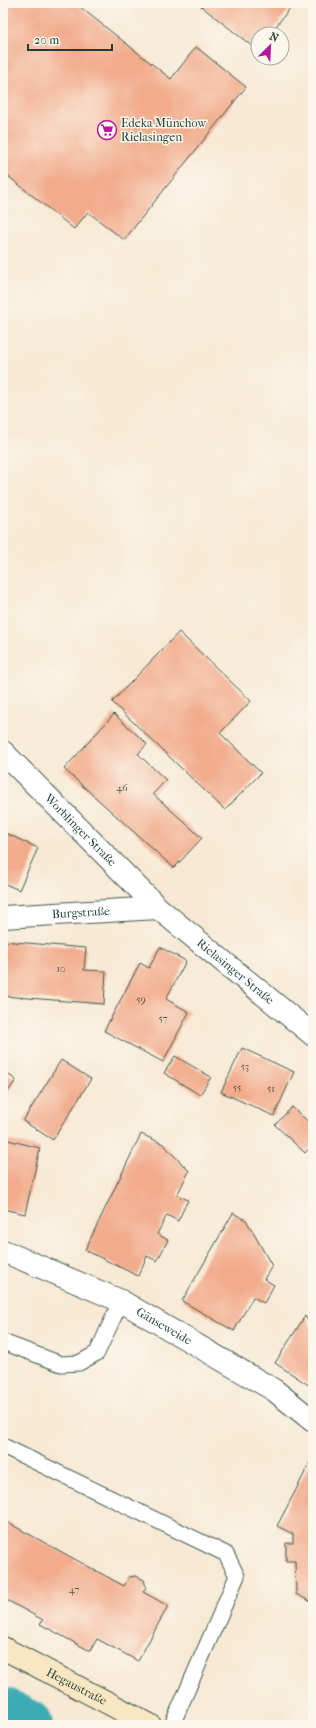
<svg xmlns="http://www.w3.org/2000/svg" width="316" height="1728" viewBox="0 0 316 1728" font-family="'IM FELL French Canon',serif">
<rect width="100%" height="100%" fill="#fbf7ec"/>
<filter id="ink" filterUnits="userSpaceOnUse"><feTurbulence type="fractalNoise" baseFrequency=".025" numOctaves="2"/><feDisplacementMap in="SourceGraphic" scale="8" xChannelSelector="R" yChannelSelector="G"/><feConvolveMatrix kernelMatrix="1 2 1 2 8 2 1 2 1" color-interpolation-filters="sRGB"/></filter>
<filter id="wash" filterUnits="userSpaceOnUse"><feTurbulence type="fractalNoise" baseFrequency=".012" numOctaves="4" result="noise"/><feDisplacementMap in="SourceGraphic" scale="16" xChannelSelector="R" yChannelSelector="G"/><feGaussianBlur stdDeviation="0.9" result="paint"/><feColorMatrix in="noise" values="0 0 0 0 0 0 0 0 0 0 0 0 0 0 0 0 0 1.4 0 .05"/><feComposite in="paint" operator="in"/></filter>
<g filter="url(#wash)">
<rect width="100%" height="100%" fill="#f7e9d4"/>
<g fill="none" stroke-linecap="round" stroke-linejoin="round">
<path stroke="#3aacb4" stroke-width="50" d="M3,1712L28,1725"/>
</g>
<g id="blocks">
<path fill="#f2ab8b" d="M3,3H75L171,79L196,47L246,87L124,240L88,212L74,229L3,172Z
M197,3H294L270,34H258L257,50Z
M179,632L251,701L220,733L261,773L225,810L112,702Z
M114,714L147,744L138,754L166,780L153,794L202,838L174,868L64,769Z
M3,832L38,848L19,890L3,883Z
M3,941L86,948L84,970L106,971L104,1004L3,996Z
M160,947L186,961L166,999L189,1012L163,1062L104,1031L140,963L149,968Z
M242,1048L294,1072L274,1116L221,1092Z
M175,1056L211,1077L200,1095L164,1073Z
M61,1060L91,1079L53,1140L23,1121Z
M3,1071L16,1080L3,1099Z
M292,1107L313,1126V1144L305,1153L275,1125Z
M141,1134L163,1144L189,1171L177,1195L188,1200L178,1221L167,1215L157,1234L168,1240L157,1261L147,1256L138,1276L85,1250Z
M8,1140L40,1148L25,1214L3,1209V1161Z
M233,1213L246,1220L272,1266L264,1279L274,1285L264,1303L253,1297L234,1331L182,1301Z
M305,1316L313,1329V1388L275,1363Z
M313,1457V1603L296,1594L295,1561H286V1543H293V1534L277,1526Z
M3,1520L124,1586L129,1577L136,1576L144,1580L146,1587L143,1592L168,1606L138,1661L97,1639L90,1651L40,1624L43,1620L3,1598Z"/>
</g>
</g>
<g filter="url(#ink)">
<use href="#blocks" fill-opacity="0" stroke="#3f574c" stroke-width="1"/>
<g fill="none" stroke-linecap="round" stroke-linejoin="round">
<g stroke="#3f574c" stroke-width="17">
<path id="lane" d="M3,1342L61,1364L79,1363L97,1353L121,1301
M3,1446L226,1554L237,1576L172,1725"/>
</g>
<g stroke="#3f574c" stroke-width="24">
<g id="street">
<path id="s1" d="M3,752L158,908L313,1035"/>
<path id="s2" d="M3,917L158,908"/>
<path id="s3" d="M3,1251L121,1301L274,1390L313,1421"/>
</g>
</g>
<g stroke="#3f574c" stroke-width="24">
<g id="secondary">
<path id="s4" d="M3,1648L150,1725"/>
</g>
</g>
<use href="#lane" stroke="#fff" stroke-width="15"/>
<use href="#street" stroke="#fff" stroke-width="22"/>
<use href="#secondary" stroke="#f9e7c3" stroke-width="22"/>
</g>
</g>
<defs>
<g id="supermarket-ring" transform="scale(1)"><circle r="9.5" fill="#fbf7ec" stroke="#b5179e" stroke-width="1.5"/><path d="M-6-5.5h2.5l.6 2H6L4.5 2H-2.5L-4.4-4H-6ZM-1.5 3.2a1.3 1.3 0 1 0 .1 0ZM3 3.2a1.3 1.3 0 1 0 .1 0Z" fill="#b5179e"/></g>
</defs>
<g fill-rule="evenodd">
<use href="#supermarket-ring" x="107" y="130"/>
</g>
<g text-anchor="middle" stroke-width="3" stroke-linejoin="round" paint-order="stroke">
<g font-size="10" fill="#54584a">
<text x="122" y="791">46</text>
<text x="61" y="972">10</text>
<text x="141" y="1003">59</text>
<text x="163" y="1022">57</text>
<text x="245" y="1070">53</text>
<text x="237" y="1091">55</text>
<text x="271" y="1092">51</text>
<text x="74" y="1593">47</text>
</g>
<g font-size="12" fill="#1f3d34" stroke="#fbf7ec" text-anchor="start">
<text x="121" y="127">Edeka Münchow<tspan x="121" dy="14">Rielasingen</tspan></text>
</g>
<g font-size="12" fill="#1f3d34" stroke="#fbf7ec">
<text dy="4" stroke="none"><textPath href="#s1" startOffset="110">Worblinger Straße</textPath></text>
<text dy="4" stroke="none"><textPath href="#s2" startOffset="78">Burgstraße</textPath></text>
<text dy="4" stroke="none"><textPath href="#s1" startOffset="320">Rielasinger Straße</textPath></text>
<text dy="4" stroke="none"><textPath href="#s3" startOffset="178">Gänseweide</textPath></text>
<text dy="4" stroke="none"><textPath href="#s4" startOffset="83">Hegaustraße</textPath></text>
</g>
</g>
<rect width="316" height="1728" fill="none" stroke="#fbf7ec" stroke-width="16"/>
<g transform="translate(270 46) rotate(24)"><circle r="19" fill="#fbf7ec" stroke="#a3ada2"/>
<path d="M0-3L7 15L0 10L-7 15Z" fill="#b5179e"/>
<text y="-6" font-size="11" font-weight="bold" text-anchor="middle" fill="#1f3d34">N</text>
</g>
<path d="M28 44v6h84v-6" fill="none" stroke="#1f3d34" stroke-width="2"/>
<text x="34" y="44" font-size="12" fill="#1f3d34" stroke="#fbf7ec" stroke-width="3" paint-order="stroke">20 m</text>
</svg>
